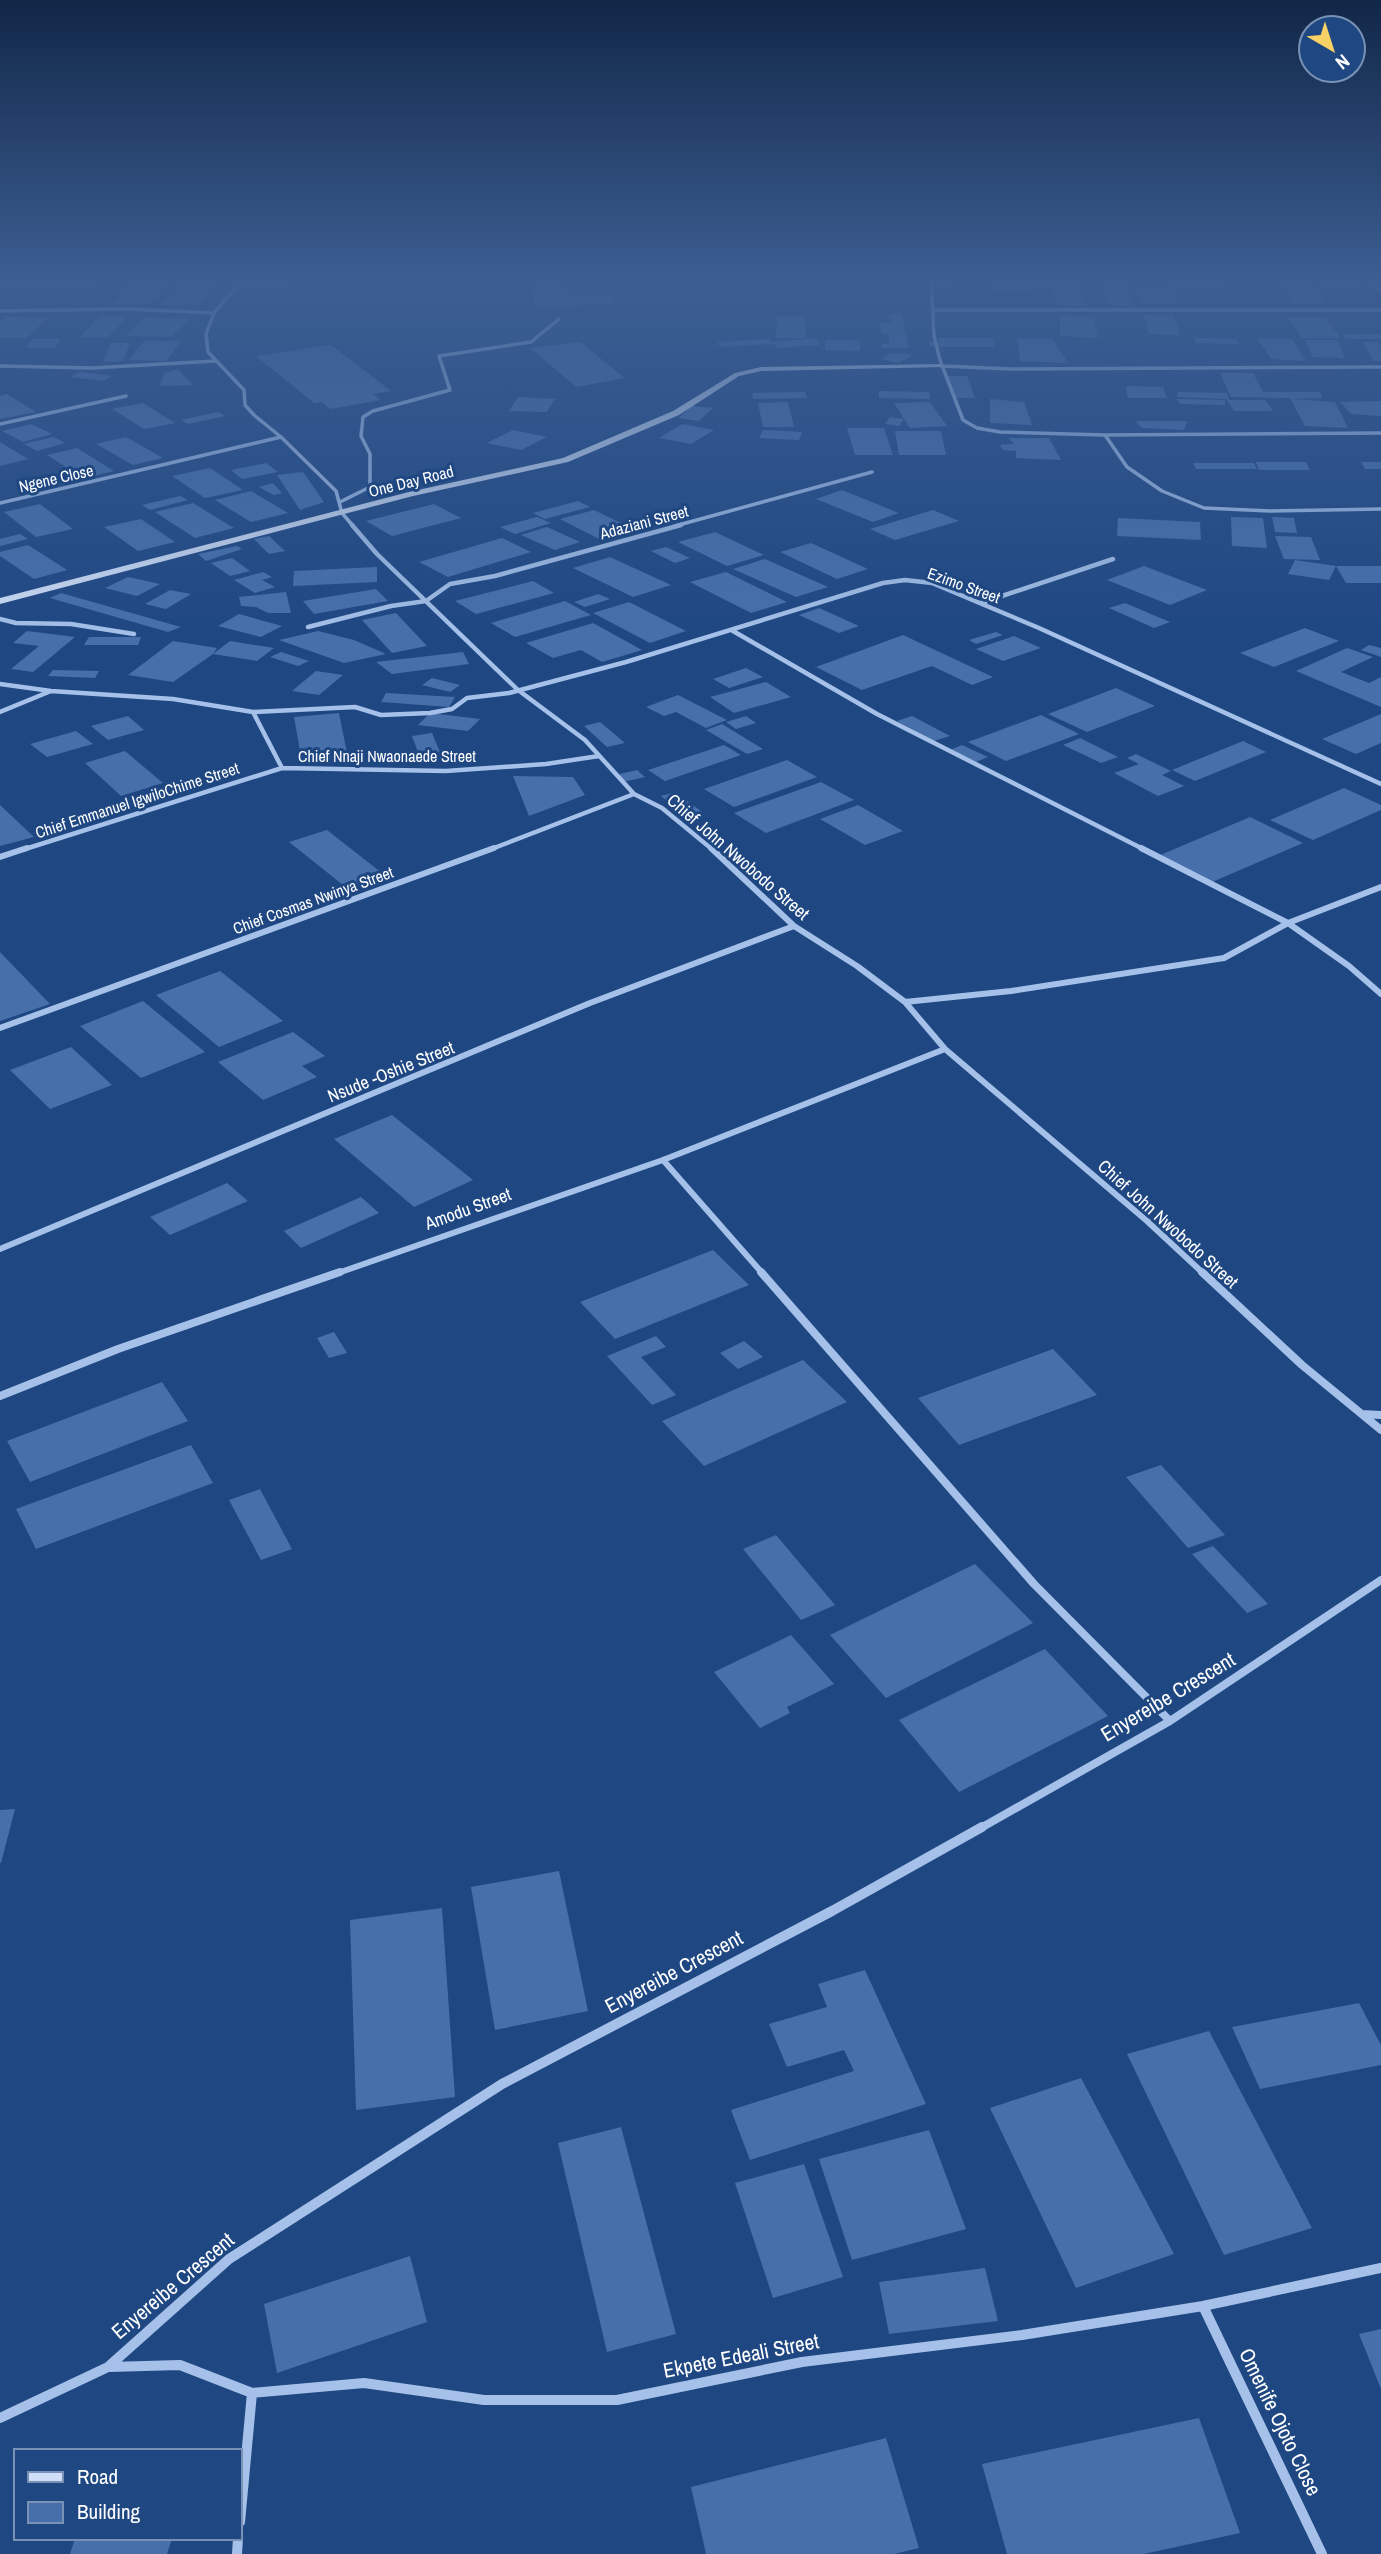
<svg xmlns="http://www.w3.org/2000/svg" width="1381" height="2554" viewBox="0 0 1381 2554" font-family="'Archivo Narrow',sans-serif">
<rect width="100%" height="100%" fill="#1f4782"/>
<path fill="#4770ab" d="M0,278H38L32,284H0Z
M42,278H99L90,285H34Z
M139,278H172L168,282H136Z
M931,278H952L956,285L931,284Z
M999,278H1071V284H1006L1032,286L1034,291H991L990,284L1001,285Z
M1124,278H1153L1157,282L1127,283Z
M1176,278H1212L1215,283L1179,284Z
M286,280L283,287L252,288L255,281Z
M1169,284L1218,285L1220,289H1171Z
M183,285L217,287L199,305H159Z
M1320,285L1357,286L1361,290H1323Z
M131,286H167L150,304H111Z
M533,286H562L568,294L611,295L615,304L534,307Z
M1051,286L1082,287L1085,306L1058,305Z
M1100,287H1124L1133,306L1109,305Z
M1280,287H1315L1326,304H1293Z
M1136,289L1172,291L1179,303H1142Z
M888,313H901L909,348H882L881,344H890L888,334H882L880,323H890Z
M1060,315L1094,317L1098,338L1060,336Z
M1143,315H1174L1180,335L1149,334Z
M100,316L127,317L108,337H80Z
M777,316L806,317V338H776Z
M5,317L47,318L27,338H0V323Z
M145,317L189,319L171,337L126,336Z
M1287,317H1325L1341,338H1302Z
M1342,334H1381V339H1345Z
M815,338L820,345L777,348L772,342Z
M938,338H993L995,347H929V342H938Z
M1017,338L1053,339L1068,363L1020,361Z
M1194,338L1237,339L1239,344L1196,343Z
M1257,338L1292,339L1306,361L1271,359Z
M33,339H61L54,348H26Z
M769,339L773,344L720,347L717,342Z
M825,340H859L860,351L825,350Z
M1305,340H1337L1345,358L1313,357Z
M144,341H181L166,361L129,360Z
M580,342L625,378L576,387L530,348Z
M1362,342H1377L1381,346V361H1374Z
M111,343H130L123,361L103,362Z
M331,345L391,391L373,394L381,400L330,409L322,402L314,403L256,356Z
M902,353L913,355L899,363L880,359L890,354Z
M178,369L193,385L159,386L165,373Z
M80,372L112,376L103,381L71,377Z
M1220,373H1253L1263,392H1320L1323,398L1292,399L1335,402L1348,428L1305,426L1290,398L1231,397Z
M948,376H967L975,398H956Z
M1131,386L1163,387L1167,398H1128L1126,387Z
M879,391L929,392L930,399L879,398Z
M805,392L807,398L753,399L752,393Z
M1178,392L1227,393L1229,400H1265L1273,411H1234L1226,399L1177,397Z
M7,394L36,412L0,419V396Z
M518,397L555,399L547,412L509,411Z
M990,399L1024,402L1032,425L990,423Z
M1176,399L1225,400V405L1181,404Z
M1381,401V416L1351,414L1340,402Z
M788,402L794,427H763L758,403Z
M930,402L947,426L910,428L904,419L899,426L885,424L890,417L904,419L894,403Z
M143,403L175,423L144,429L112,409Z
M692,406L713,408L699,421L678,418Z
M218,412L225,416L188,424L181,420Z
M1135,421H1187L1184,430L1142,428Z
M31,424L52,434L23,442L2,431Z
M682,424L714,430L691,444L659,438Z
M847,428H884L893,455H855Z
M513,430L547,437L521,450L487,443Z
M763,430L802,432L799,440L759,438Z
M895,431H941L946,455H899Z
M53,437L65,443L37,451L24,444Z
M126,437L163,458L133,465L96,444Z
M1008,438H1049L1061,460L1016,458V451L1003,450L1000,445L1014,444Z
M0,442L28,459L0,466Z
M77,448L114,471L83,478L47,455Z
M1256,462H1306L1310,470H1259Z
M1361,462H1381V469H1365Z
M266,463L278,472L242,479L231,470Z
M1193,463H1254L1257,469H1196Z
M210,468L243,490L205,498L172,476Z
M303,472L324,502L300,510L277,475Z
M273,483L282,493L274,495L259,487Z
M842,490L899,513L873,522L816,499Z
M251,491L288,513L251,522L215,500Z
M180,496L188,500L150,510L142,505Z
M578,501L590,507L545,519L533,513Z
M193,503L234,528L195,538L155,512Z
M40,504L73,529L36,537L4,512Z
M434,504L461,518L392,536L366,521Z
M594,510L635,530L601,540L560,519Z
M933,510L959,521L895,540L870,529Z
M537,517L551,523L515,534L500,527Z
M1231,517L1263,518L1267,548L1232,546Z
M1272,517L1294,518L1297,533L1275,532Z
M1118,518L1200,522L1201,540L1117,536Z
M141,519L175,542L138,551L104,527Z
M547,527L580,542L555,550L521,535Z
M715,532L764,555L727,566L678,542Z
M20,534L28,539L0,546V539Z
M269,536L285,551L269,554L254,539Z
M1275,536L1311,537L1320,560L1284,559Z
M502,538L531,552L448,577L419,562Z
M811,543L868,569L837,579L780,552Z
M28,545L67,570L34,579L0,556V552Z
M237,546L242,549L206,561L198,554Z
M666,547L690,558L675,563L651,551Z
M610,557L671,585L633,597L573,568Z
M232,558L250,571L230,576L211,563Z
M765,559L828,587L796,597L733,569Z
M1295,560L1336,566L1329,580L1288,574Z
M1144,566L1207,590L1170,605L1107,580Z
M1336,566H1381V583H1346Z
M377,567V582L293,586L294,571Z
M263,572L272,577L262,580L275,587L255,593L234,580Z
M726,572L787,602L751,613L690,582Z
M128,577L160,584L137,596L105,588Z
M533,581L554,593L476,614L455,601Z
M376,589L388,601L314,614L303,601Z
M170,590L191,594L166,609L145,604Z
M286,592L291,613H268L256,607L241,606L239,597Z
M61,593L181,627L168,632L50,598Z
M598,594L610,599L585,607L574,602Z
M565,601L591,615L515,637L491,623Z
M629,602L686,631L650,643L593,613Z
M1125,603L1170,622L1154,628L1109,608Z
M819,608L859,626L839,633L799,615Z
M396,613L427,646L392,653L362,620Z
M239,614L282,626L261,637L218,626Z
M593,623L642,650L602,662L581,650L553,658L526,643Z
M1305,628L1339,641L1274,667L1240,653Z
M27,631L75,637L33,672L11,669L39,646L13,643Z
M318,631L354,640L386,654L344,663L279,640Z
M996,632L1003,635L976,644L969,640Z
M903,635L993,677L972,685L932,666L862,690L816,667Z
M1014,636L1041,648L1003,661L976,649Z
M89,637H141L138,645H84Z
M173,641L217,648L213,654L173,682L128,675Z
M230,641L274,648L257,661L213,654Z
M1369,645L1381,648V657L1361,650Z
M1347,648L1373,657L1341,672L1369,683L1381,677V707L1296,671Z
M281,652L309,661L298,666L270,657Z
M463,652L469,664L392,674L376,662Z
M746,668L763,677L729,688L713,679Z
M53,670L99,671L95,678L48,676Z
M316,671L343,675L319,695L292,691Z
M432,678L460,685L450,692L422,685Z
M766,682L791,697L734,713L710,697Z
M1116,688L1155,706L1087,732L1048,714Z
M386,693L455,697L449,707L381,702Z
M678,695L727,720L706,728L676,712L664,716L646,707Z
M339,713L348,758L302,762L294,717Z
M430,713L480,719L468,731L418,725Z
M1381,714V743L1356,754L1322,739Z
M1041,715L1079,734L1006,761L968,742Z
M128,716L144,730L108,740L91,726Z
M746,716L756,723L736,729L726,722Z
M912,716L950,736L934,741L897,721Z
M600,722L625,743L607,747L584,726Z
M722,724L763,749L747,754L706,730Z
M76,731L93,744L47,757L30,744Z
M432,733L442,757L421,760L412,736Z
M1080,738L1118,757L1101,763L1063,745Z
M1243,741L1266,752L1195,781L1172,770Z
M724,745L741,755L665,781L648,770Z
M962,745L988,757L976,762L950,750Z
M125,751L163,783L121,796L85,763Z
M1136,754L1171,771L1162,775L1184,786L1158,796L1114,773L1139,764L1127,758Z
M787,760L817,777L734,807L704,789Z
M637,770L645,777L623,782L616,775Z
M513,776L573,777L585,795L529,816Z
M821,782L854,800L766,833L734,813Z
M1344,788L1381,805V810L1313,840L1270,820Z
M676,792L702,812L687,816L661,796Z
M0,805L34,837L0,846Z
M858,805L903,831L865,845L820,819Z
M1250,817L1303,843L1210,883L1158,856Z
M327,830L387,877L348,889L289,842Z
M0,952L50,1004L0,1021Z
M220,971L283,1021L219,1047L156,995Z
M143,1001L205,1052L141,1078L80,1026Z
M293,1032L325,1056L302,1066L317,1077L263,1100L218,1062Z
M71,1047L112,1085L50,1109L10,1070Z
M392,1115L473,1180L414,1207L334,1139Z
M227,1183L248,1201L170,1235L150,1217Z
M361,1197L379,1213L301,1248L284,1231Z
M713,1250L749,1285L615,1339L580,1302Z
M334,1332L347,1353L329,1358L317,1338Z
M656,1336L666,1347L641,1357L676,1395L652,1405L607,1356Z
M744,1341L763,1357L738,1369L720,1353Z
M1053,1349L1097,1395L959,1445L918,1398Z
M803,1360L847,1402L704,1466L662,1421Z
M162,1382L188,1421L30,1482L7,1441Z
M191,1445L213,1483L36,1549L16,1509Z
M1161,1465L1225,1535L1188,1548L1126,1477Z
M260,1489L292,1549L261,1560L229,1500Z
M776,1535L835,1605L801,1620L743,1549Z
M1213,1546L1268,1604L1247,1613L1192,1554Z
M975,1564L1033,1623L886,1698L830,1635Z
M791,1635L834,1684L787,1707L790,1713L760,1728L714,1672Z
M1045,1649L1108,1716L959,1792L899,1720Z
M15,1809L1,1863H0V1810Z
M559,1871L588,2011L495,2030L471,1887Z
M442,1908L455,2097L356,2110L350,1920Z
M865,1970L926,2104L750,2160L731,2110L854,2071L844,2050L787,2067L769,2024L827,2007L818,1984Z
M1359,2003L1381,2045V2065L1260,2089L1232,2027Z
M1209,2031L1312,2228L1224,2255L1127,2054Z
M1081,2078L1174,2254L1076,2288L990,2108Z
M621,2127L676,2334L607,2352L558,2143Z
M929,2130L966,2229L852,2260L819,2159Z
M804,2164L843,2277L773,2298L735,2183Z
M410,2256L427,2322L277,2373L264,2304Z
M985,2268L998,2321L889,2334L879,2282Z
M1381,2329V2389L1359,2334Z
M1199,2418L1240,2533L1144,2554H1007L982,2464Z
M886,2438L919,2548L894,2554H706L691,2487Z
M75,2538H172L167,2554H70Z"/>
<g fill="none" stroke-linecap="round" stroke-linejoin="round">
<path stroke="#a5c1e9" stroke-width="3.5" d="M244,278L214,313L206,334L208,352L244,390L245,405L254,415L281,437L336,491L342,513L353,526
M931,278L934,336L940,360L963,420L977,428L1000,432L1105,435L1381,433
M1368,278L1381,292
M933,310H1381
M0,311L127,309L214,313
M0,366L92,368L215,361
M942,366L1011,369L1381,367
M0,424L126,396
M1105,435L1127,467L1162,491L1204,508L1270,511L1381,509
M340,502L370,487V454L361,436L363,417L373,411L450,390L439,356L531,342L559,319
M0,503L281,437
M675,526L872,472"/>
<path stroke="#a5c1e9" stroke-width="4.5" d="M352,525L377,554L518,690L585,740L634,794L662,808L713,850
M981,603L1113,559
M0,619L16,623L71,624L134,634
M308,627L391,606L426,601L450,584L495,576L681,525
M733,631L877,714L1145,850
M0,684L51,691L173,699L253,712L282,768
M0,712L51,691
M253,712L355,707L381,715L430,713L452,709L467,698L509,693L626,662L883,583L905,580L932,583L1039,628L1381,784
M22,850L282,768L446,771L546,764L599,756
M489,850L634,794"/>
<path stroke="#a5c1e9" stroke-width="6" d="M711,848L794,926L857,966L905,1002L945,1049L1147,1221L1204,1274
M1141,848L1288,923L1349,966L1381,994
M0,857L27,848
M905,1002L1011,991L1224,958L1288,923L1381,887
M0,1028L494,848
M663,1160L763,1274
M0,1249L590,1003L794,926
M335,1274L663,1160L945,1049"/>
<path stroke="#a5c1e9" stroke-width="8" d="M761,1272L1034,1584L1170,1721
M1202,1272L1302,1365L1381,1430
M0,1396L118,1349L340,1272
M1362,1414L1381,1415
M979,1829L1170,1721L1381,1580"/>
<path stroke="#a5c1e9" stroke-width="10" d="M1203,2306L1322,2554
M109,2367L180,2365L252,2393L364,2383L484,2400H617L802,2362L1022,2335L1203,2306L1381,2268
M0,2418L108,2367L229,2259L502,2084L832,1911L982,1827
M240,2522L252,2393
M237,2554L238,2538"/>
<path fill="#d0dff7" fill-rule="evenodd" d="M942,364L944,367L761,371L739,376L679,415L568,462L413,496L0,604V598L409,492L563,458L673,411L735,373L761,367Z"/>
</g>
<linearGradient id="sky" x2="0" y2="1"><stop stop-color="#112748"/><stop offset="0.44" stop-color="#3c5e92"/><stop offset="1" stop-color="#3c5e92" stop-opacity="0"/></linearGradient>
<rect width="1381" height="636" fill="url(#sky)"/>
<g text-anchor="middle" stroke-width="6" stroke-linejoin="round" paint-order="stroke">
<g font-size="16" fill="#fff" stroke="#1f4782">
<text transform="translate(56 478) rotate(-13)" y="6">Ngene Close</text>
<text transform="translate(411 481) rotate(-14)" y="6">One Day Road</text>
<text transform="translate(644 522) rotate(-15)" y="6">Adaziani Street</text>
<text transform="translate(964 585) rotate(20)" y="6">Ezimo Street</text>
<text x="387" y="762">Chief Nnaji Nwaonaede Street</text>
<text transform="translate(137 800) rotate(-18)" y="6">Chief Emmanuel IgwiloChime Street</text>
<text transform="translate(313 900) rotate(-20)" y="6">Chief Cosmas Nwinya Street</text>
</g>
<g font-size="18" fill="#fff" stroke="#1f4782">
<text transform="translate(738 857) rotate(41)" y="6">Chief John Nwobodo Street</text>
<text transform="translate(391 1072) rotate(-22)" y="6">Nsude -Oshie Street</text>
<text transform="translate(468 1209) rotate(-20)" y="6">Amodu Street</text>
<text transform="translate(1168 1224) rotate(42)" y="6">Chief John Nwobodo Street</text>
</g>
<g font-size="21" fill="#fff" stroke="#1f4782">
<text transform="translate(1168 1697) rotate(-31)" y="7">Enyereibe Crescent</text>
<text transform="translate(674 1972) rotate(-28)" y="7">Enyereibe Crescent</text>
<text transform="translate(173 2286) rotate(-40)" y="7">Enyereibe Crescent</text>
<text transform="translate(741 2356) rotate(-11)" y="7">Ekpete Edeali Street</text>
<text transform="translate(1280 2422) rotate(64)" y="7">Omenife Ojoto Close</text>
</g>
</g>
<rect x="14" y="2449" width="228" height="91" fill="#1f4782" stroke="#7991b4" stroke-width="2"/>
<rect x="28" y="2472" width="35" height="10" fill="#d0dff7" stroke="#7991b4" stroke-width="2"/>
<text x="77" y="2484" font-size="21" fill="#ffffff">Road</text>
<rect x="28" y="2502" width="35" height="21" fill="#4770ab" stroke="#7991b4" stroke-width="2"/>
<text x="77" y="2519" font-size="21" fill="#ffffff">Building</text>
<g transform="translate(1332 49) rotate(141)"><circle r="33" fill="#1f4782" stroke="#7991b4" stroke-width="2"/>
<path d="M0-5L12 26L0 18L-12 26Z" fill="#f8d264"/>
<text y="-10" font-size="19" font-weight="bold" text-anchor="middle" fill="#ffffff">N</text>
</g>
</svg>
